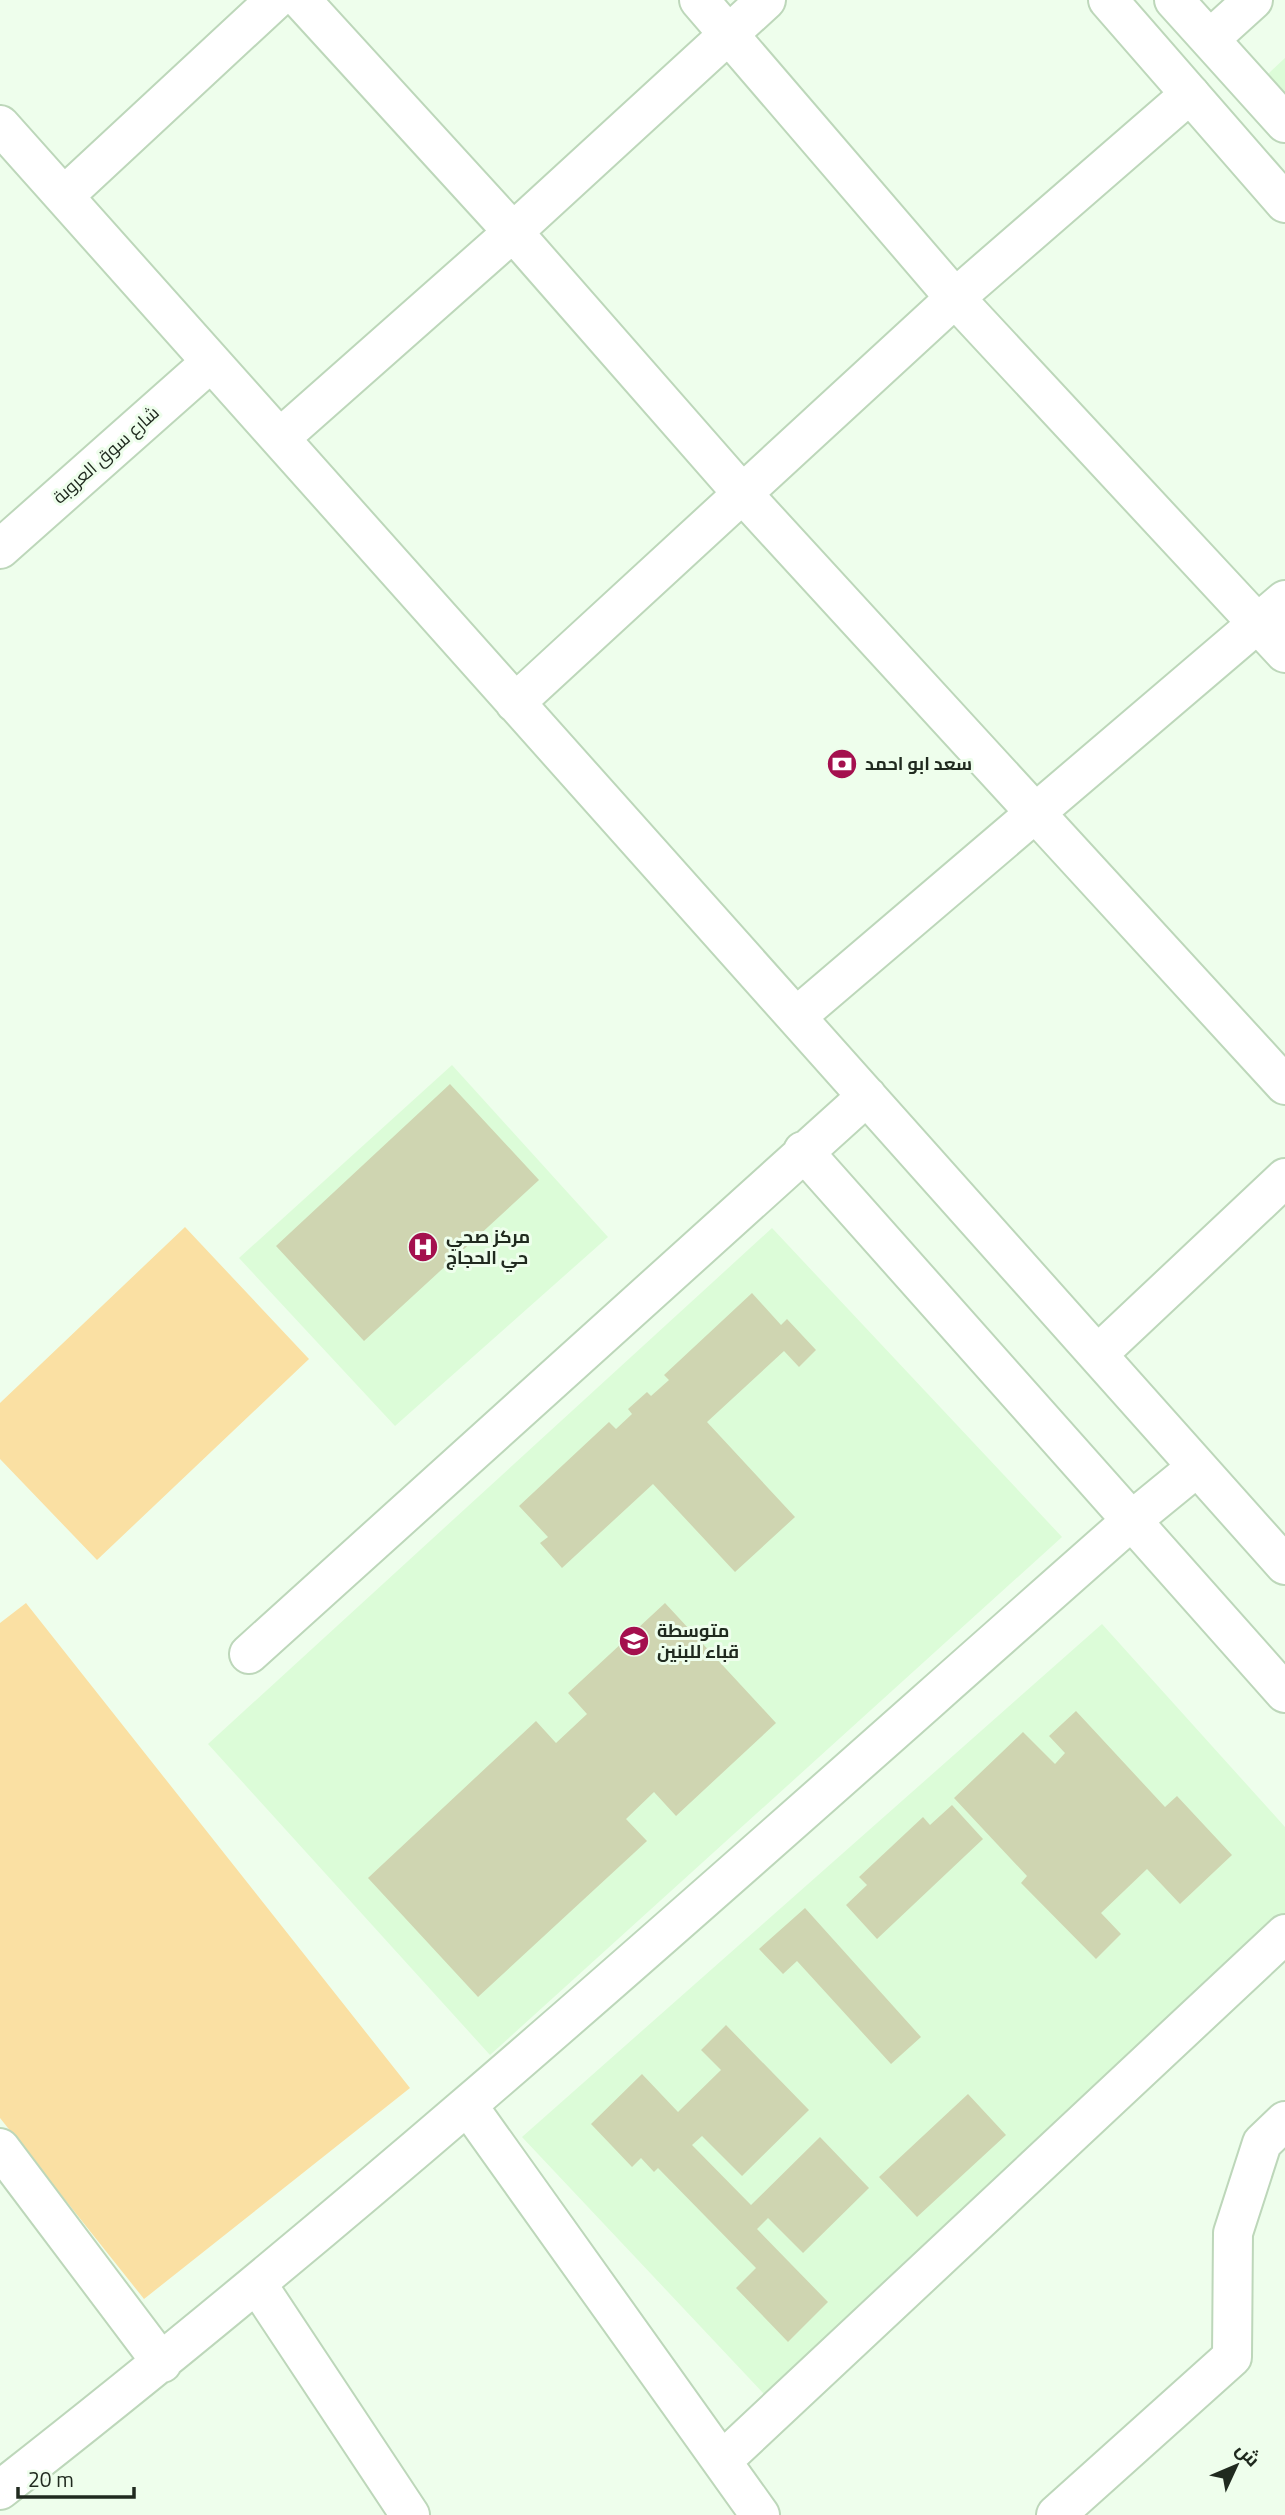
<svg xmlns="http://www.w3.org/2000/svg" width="1285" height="2515" viewBox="0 0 1285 2515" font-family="'Titillium Web',Cairo,sans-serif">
<rect width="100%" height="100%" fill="#eefeec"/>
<path fill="#dcfcd8" d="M1285,58V94L1268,74Z
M452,1065L608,1237L395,1426L239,1258Z
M772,1228L1062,1537L490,2055L208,1744Z
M1102,1624L1285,1827V1918L766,2396L522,2137Z"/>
<path fill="#fae0a3" d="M185,1227L309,1359L97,1560L0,1459V1403Z
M26,1603L410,2088L144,2299L0,2118V1623Z"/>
<path fill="#cfd5b1" d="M450,1084L539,1180L364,1341L276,1246Z
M752,1293L781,1325L787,1319L816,1350L799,1367L784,1351L707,1422L795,1517L735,1572L653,1484L562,1568L540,1543L548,1537L519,1506L609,1422L616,1429L632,1414L628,1409L647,1392L651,1396L669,1380L664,1375Z
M665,1603L776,1723L676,1816L654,1792L626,1819L647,1841L478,1997L368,1878L536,1721L556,1743L587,1714L568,1693Z
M1076,1711L1165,1807L1177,1796L1232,1855L1180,1904L1147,1869L1101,1913L1121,1934L1096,1959L1021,1883L1027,1876L954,1798L1023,1732L1055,1764L1065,1753L1049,1736Z
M952,1805L983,1839L877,1939L846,1905L867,1885L859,1877L923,1817L930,1825Z
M805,1908L921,2037L891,2064L797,1961L783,1974L759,1949Z
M726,2025L809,2110L742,2176L702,2136L692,2145L751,2205L820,2137L869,2188L803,2253L768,2218L757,2229L828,2302L788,2342L736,2288L756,2268L658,2168L654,2172L641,2158L632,2167L591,2124L642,2074L678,2112L721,2070L701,2050Z
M968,2094L1006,2135L917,2217L879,2177Z"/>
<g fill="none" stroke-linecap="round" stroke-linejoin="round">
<g stroke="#bdd7ba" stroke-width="42">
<path id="street" d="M301,0L513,232L741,492L1285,1085
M699,0L955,298L1285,653
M1210,39L1253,0
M0,125L1285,1565
M64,196L275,0
M280,438L513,232L766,0
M0,549L211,362
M515,703L955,298L1190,94
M796,1017L1285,600
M803,1151L1285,1693
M1098,1354L1285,1178
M249,1654L867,1096
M468,2106L760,2515
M0,2148L162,2363
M257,2284L410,2515
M722,2461L1285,1934
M0,2490C392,2184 759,1849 1131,1521L1197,1467
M1056,2515L1232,2357L1233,2233L1262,2143L1285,2121"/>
</g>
<g stroke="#bdd7ba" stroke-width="42">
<path id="secondary" d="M1108,0L1285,203
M1174,0L1285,123"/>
</g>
<use href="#street" stroke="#fff" stroke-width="38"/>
<use href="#secondary" stroke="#fff" stroke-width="38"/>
</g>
<defs>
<g id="bank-disc" transform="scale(1.575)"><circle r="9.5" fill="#a4104e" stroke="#eefeec"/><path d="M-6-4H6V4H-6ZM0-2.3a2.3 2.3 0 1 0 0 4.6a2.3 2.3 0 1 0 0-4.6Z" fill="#fff"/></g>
<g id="hospital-disc" transform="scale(1.575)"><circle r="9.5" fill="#a4104e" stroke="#eefeec"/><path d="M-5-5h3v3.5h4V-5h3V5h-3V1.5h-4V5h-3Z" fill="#fff"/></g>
<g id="school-disc" transform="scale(1.575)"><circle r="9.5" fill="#a4104e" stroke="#eefeec"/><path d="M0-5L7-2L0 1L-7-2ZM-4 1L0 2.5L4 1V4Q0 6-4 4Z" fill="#fff"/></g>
</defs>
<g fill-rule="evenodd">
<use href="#bank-disc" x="842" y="764"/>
<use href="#hospital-disc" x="423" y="1247"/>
<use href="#school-disc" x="634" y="1641"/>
</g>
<g text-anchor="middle" stroke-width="6" stroke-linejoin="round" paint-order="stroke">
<g font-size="18" fill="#202a1f" stroke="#eefeec">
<text transform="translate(106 455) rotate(-42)" y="6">شارع سوق العروبة</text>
</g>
<g font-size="18" font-weight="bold" fill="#202a1f" stroke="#eefeec" text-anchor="start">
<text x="865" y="770">سعد ابو احمد</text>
<text x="446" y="1243">مركز صحي<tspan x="446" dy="21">حي الحجاج</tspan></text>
<text x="657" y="1637">متوسطة<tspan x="657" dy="21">قباء للبنين</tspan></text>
</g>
</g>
<g transform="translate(1236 2466) rotate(46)" stroke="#eefeec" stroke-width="5" paint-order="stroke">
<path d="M0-5L12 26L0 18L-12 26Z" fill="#202a1f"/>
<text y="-10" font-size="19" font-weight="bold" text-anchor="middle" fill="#202a1f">ش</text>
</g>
<path d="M18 2487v10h116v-10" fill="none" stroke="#202a1f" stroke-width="3.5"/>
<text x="28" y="2487" font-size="21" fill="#202a1f" stroke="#eefeec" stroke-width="5" paint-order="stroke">20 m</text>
</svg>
